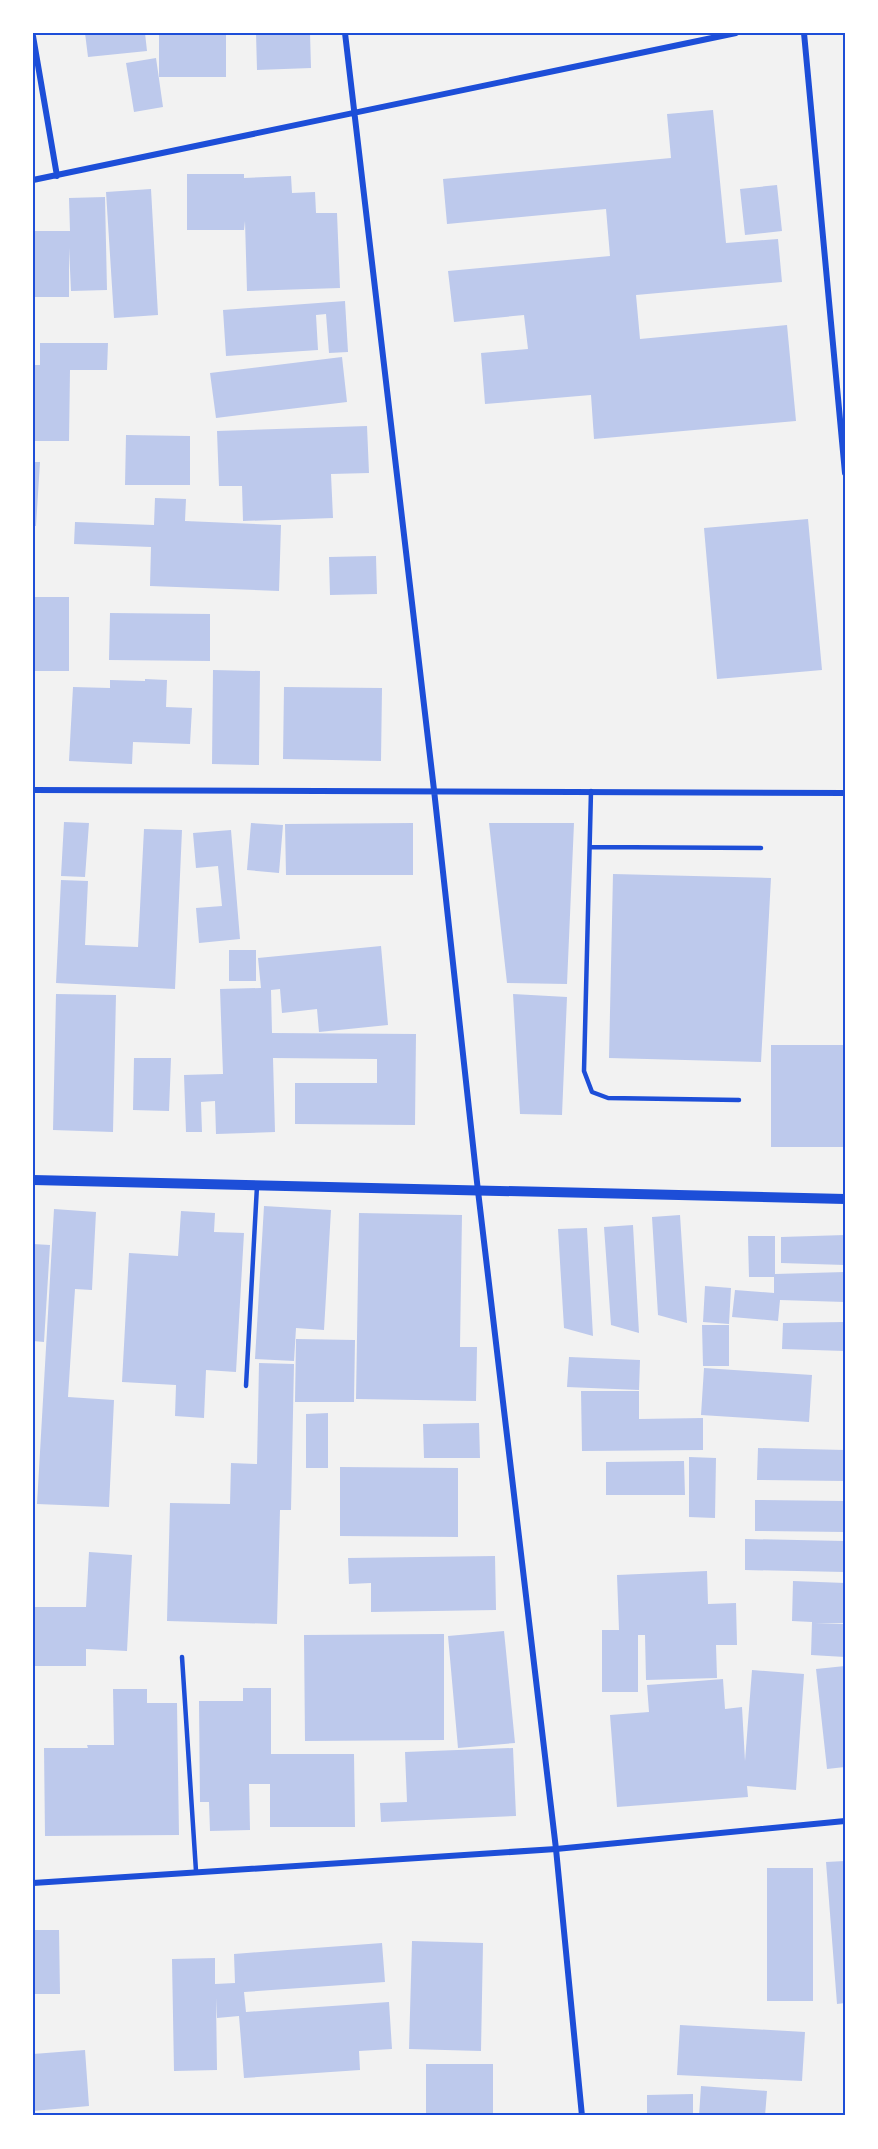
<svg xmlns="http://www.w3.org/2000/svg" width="878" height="2149" viewBox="0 0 878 2149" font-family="Manrope,sans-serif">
<rect width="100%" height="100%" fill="#f2f2f2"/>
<path fill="#bdc9ec" d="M85,33H145L147,51L88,57Z
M159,33H226V77H159Z
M256,33H310L311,68L257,70Z
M156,58L163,107L134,112L126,63Z
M713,110L726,243L778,239L782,282L636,295L640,339L787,325L796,421L594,439L591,395L485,404L481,353L528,349L524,315L454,322L448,271L610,256L606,209L447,224L443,179L671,158L667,114Z
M187,174H244V178L291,176L292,193L315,192L316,213H337L340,288L247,291L245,221L244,230H187Z
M777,185L782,231L745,235L740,189Z
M151,189L158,315L114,318L106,192Z
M105,197L107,290L71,291L69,248V297H33V231H70L69,198Z
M345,301L348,352L329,353L326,314L316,315L318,350L226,356L223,310Z
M40,343H108L107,370H70L69,441H33V365H40Z
M342,357L347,402L216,418L210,373Z
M367,426L369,473L331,474L333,518L243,521L242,486H219L217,431Z
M126,435L190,436V485H125Z
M33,462H40L36,526H33Z
M155,498L186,499L185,521L281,525L279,591L150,586L151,547L74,544L75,522L154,525Z
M808,519L822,670L717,679L704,528Z
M376,556L377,594L330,595L329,557Z
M33,597H69V671H33Z
M110,613L210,614V661L109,660Z
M213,670L260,671L259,765L212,764Z
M145,679L167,680L166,707L192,708L190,744L133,742L132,764L69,761L73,687L110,688V680L145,681Z
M284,687L382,688L381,761L283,759Z
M64,822L89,823L85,877L61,876Z
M251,823L283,825L279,873L247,870Z
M413,823V875H286L285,824Z
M489,823H574L567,984L507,983Z
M144,829L182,830L175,989L56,983L61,880L88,881L85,945L138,947Z
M231,830L240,939L199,943L196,908L222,906L218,866L196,868L193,833Z
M613,874L771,878L761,1062L609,1058Z
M381,946L388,1025L319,1032L317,1009L282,1013L280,989L271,990L272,1033L416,1034L415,1125L295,1124V1083H377V1059L273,1058L275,1132L216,1134L215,1101L201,1102L202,1132H186L184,1075L223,1074L220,989L261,988L258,958Z
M229,950H256V981H229Z
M56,994L116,995L113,1132L53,1130Z
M513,994L567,997L562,1115L520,1114Z
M771,1045H845V1147H771Z
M134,1058H171L169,1111L133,1110Z
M264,1206L331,1210L324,1330L296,1328L294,1361L255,1359Z
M54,1209L96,1212L92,1290L75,1289L68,1397L114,1400L109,1507L37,1504Z
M181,1211L215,1213L214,1232L244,1233L236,1372L206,1370L204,1418L175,1416L176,1385L122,1382L129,1253L178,1256Z
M359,1213L462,1215L460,1347H477L476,1401L356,1399Z
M680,1215L687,1323L658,1315L652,1217Z
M633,1225L639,1333L611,1325L604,1227Z
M587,1228L593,1336L564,1328L558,1229Z
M845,1235V1265L781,1263V1237Z
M748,1236H775V1274L845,1272V1302L780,1300L778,1321L732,1317L735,1290L774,1293V1277H749Z
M33,1244L50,1245L44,1342L33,1341Z
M705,1286L731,1288L729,1324L703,1322Z
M845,1322V1351L782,1349L783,1323Z
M702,1325H729V1366H703Z
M296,1339L355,1340L354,1402H295Z
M569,1357L640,1360L639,1390L567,1387Z
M259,1363L294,1364L291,1510H280L277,1624L167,1621L170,1503L230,1504L231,1463L257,1464Z
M704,1368L812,1375L809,1422L701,1415Z
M581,1391H639V1419L703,1418V1450L582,1451Z
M328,1413V1468H306V1414Z
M479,1423L480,1458H424L423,1424Z
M758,1448L845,1450V1481L757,1480Z
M689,1457L716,1458L715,1518L689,1517Z
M684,1461L685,1495H606V1462Z
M340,1467L458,1468V1537L340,1536Z
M755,1500L845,1501V1532L755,1531Z
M745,1539L845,1541V1572L745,1570Z
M89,1552L132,1555L127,1651L86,1649V1666H33V1607H86Z
M495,1556L496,1610L371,1612V1583L349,1584L348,1558Z
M707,1571L708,1604L736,1603L737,1645H716L717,1678L646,1680L645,1635H638V1692H602V1630H619L617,1575Z
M793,1581L845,1583V1623H815L845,1624V1657L811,1655L812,1622L792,1621Z
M504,1631L515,1743L458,1748L448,1636Z
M444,1634V1740L305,1741L304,1635Z
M845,1666V1767L827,1769L816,1669Z
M752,1670L804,1674L796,1790L747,1786L748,1797L617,1807L610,1715L649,1712L647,1685L723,1679L725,1709L742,1707L745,1761Z
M243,1688H271V1754H354L355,1827H270V1784H249L250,1830L210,1831L209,1802H200L199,1701H243Z
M113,1689H147V1703H177L179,1835L45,1836L44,1748H88L87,1745H114Z
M513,1748L516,1816L381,1822L380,1803L407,1802L405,1752Z
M845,1861V2003L837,2004L826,1862Z
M767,1868H813V2001H767Z
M33,1930H59L60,1994H33Z
M412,1941L483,1943L481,2051L409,2049Z
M382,1943L385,1982L244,1992L246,2012L389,2002L392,2049L359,2051L360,2070L244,2078L239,2016L217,2018L216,1998L217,2070L174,2071L172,1959L215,1958V1984L235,1983L234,1954Z
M680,2025L805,2032L802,2081L677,2075Z
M85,2050L89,2106L33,2111V2054Z
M426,2064H493V2116H426Z
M701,2086L767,2091L765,2116H699Z
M693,2094V2116H647V2095Z"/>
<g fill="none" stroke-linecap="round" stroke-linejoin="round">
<path stroke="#1d4ed8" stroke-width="4.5" d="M591,791L584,1071L592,1092L608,1098L739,1100
M590,847L761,848
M246,1386L257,1186
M182,1657L196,1871"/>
<path stroke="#1d4ed8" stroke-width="6" d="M345,33L434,790L478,1191L556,1849L582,2116
M804,33L845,473
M33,36L57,176
M33,180L736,33
M33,790L845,793
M33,1883L556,1849L845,1821"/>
<path stroke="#1d4ed8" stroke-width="10" d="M33,1180L845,1199"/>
</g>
<rect width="878" height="2149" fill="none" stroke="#ffffff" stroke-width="69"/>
<rect x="34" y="34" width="810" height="2080" fill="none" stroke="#1d4ed8" stroke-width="2"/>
</svg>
